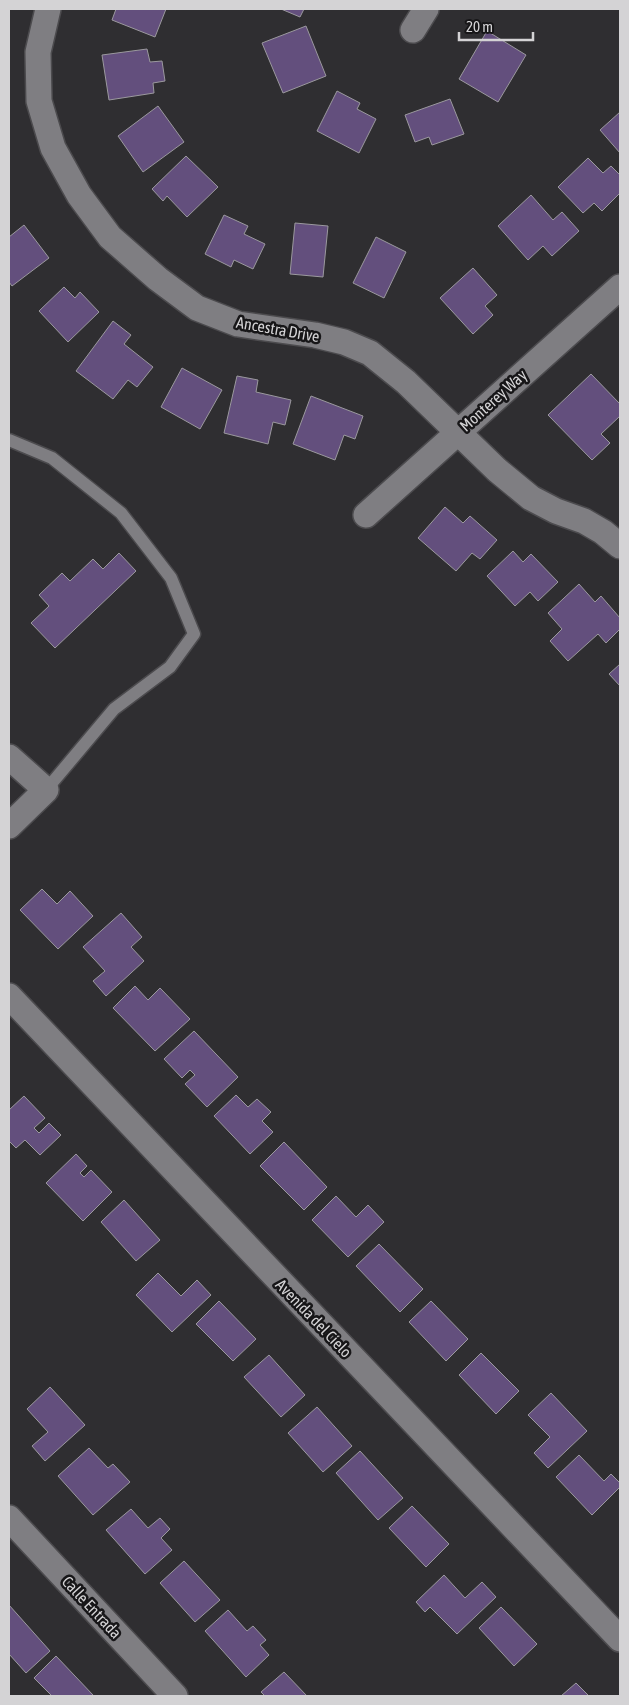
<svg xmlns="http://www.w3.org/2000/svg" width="629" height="1705" viewBox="0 0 629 1705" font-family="'Asap Condensed',sans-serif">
<rect width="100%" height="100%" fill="#2f2e31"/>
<path fill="#634f7d" stroke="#9b999e" d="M116,9H166L155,37L112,20Z
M281,9H304L300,17Z
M306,26L326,76L283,93L262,43Z
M487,31L526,55L498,102L459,79Z
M147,49L150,62L162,61L165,81L153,83L154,93L109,100L102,55Z
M337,91L360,103L357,109L376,119L359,153L317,131Z
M450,99L464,134L432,145L429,137L415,142L405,115Z
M158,106L184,142L143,172L118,136Z
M620,112V153L600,130Z
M186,156L218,187L187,217L167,196L163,201L152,189Z
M588,158L603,173L611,166L620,175V193L602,211L594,203L583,213L558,187Z
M531,195L553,220L562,212L579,231L552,256L543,246L528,260L498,226Z
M224,215L248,226L244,234L265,244L253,269L234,260L231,267L205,254Z
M295,223L328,226L323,277L290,274Z
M24,225L49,258L12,286L9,282V237Z
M376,237L406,252L384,298L353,283Z
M473,268L497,295L485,306L493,315L473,334L440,298Z
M64,287L75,298L80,292L99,312L68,342L39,311Z
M113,321L131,335L124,344L153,367L137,387L128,380L113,399L76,371Z
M182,368L222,390L200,429L161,407Z
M591,374L620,404V416L601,434L610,443L592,460L548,415Z
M237,376L258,380L256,392L291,400L285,425L273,422L268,444L224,433Z
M311,396L363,416L355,439L344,435L335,460L293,444Z
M445,507L463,523L470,516L497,540L480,559L472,553L456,571L418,538Z
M513,551L523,562L531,554L558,582L538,601L530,592L515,606L487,576Z
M119,553L136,571L55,648L31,623L49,606L39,595L62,573L70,581L93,559L103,569Z
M579,584L595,602L601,596L620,618V629L606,643L598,634L568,661L550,641L562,629L548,613Z
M620,664V686L609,674Z
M42,889L57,904L70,891L93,916L58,949L20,910Z
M121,913L142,937L131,947L144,961L106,996L93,981L105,971L83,947Z
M135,986L148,1000L160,988L190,1019L155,1051L113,1008Z
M194,1031L238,1077L207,1107L185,1084L195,1075L190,1070L182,1078L164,1059Z
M236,1095L248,1107L257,1099L271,1112L262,1121L273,1132L250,1154L214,1116Z
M24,1096L45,1118L34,1128L39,1133L49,1123L61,1135L40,1155L25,1140L16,1148L9,1141V1110Z
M284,1142L327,1187L304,1210L260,1166Z
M76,1154L87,1166L80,1173L84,1177L91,1170L112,1192L83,1221L46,1183Z
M336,1196L356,1217L368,1205L384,1222L348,1257L312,1220Z
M124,1200L160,1240L136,1261L101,1222Z
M379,1244L423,1289L400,1312L356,1266Z
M158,1273L181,1296L197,1280L211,1295L172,1332L136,1295Z
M219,1301L256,1339L233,1361L196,1324Z
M431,1301L468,1339L446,1361L409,1322Z
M481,1353L519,1391L496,1414L459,1375Z
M269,1355L305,1395L281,1417L244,1377Z
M50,1387L85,1425L45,1461L32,1446L48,1432L27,1409Z
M551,1393L587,1431L548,1468L534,1453L550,1437L528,1415Z
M317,1407L352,1446L323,1472L288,1433Z
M89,1448L108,1468L113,1464L130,1482L93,1515L58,1476Z
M360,1451L403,1498L378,1520L336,1473Z
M579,1455L604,1481L611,1474L620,1483V1487L592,1515L556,1477Z
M412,1506L449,1544L426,1567L389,1528Z
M131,1509L148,1528L160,1518L170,1529L161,1538L172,1550L145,1574L106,1530Z
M184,1561L220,1600L195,1622L160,1583Z
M444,1575L465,1598L482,1582L496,1597L457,1634L430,1607L425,1612L416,1602Z
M9,1605L50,1651L26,1673L9,1654Z
M501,1607L537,1644L514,1666L479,1628Z
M228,1610L247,1631L253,1626L266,1640L260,1645L269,1655L246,1677L205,1631Z
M56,1656L93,1695L92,1696H52L34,1678Z
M284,1672L307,1696H265L261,1692Z
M576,1683L589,1696H561Z"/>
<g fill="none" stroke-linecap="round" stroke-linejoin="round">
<g stroke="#4c4b4e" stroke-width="15">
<path id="lane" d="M9,440L52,458L121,513L171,578L194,634L170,667L114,709L46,790"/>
</g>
<g stroke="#4c4b4e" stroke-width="28">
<path id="street" d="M48,9L38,52L39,101L53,148L79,195L110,237L158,279L197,308L238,324L315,335L344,342L370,353L406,382L497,470L531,498L556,511L584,521L603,532L620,546
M413,30L426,9
M366,515L620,287
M9,757L46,790L9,826
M9,996L620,1639
M9,1518L175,1696"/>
</g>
<use href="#lane" stroke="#7f7e82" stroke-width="12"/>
<use href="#street" stroke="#7f7e82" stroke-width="25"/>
</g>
<g text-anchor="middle" stroke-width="5" stroke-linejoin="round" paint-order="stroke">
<g font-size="16" fill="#d4d3d5" stroke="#171618">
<text transform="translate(278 329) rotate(10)" y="6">Ancestra Drive</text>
<text transform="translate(493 400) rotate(-42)" y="6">Monterey Way</text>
<text transform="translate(314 1318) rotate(46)" y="6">Avenida del Cielo</text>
<text transform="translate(92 1607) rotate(47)" y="6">Calle Entrada</text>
</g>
</g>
<rect width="629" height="1705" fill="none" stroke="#d4d3d5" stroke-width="20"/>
<path d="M459 32v8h74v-8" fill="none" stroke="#d4d3d5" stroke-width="2.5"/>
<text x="466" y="32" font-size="15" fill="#d4d3d5" stroke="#171618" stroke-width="4" paint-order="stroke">20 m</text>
</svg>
